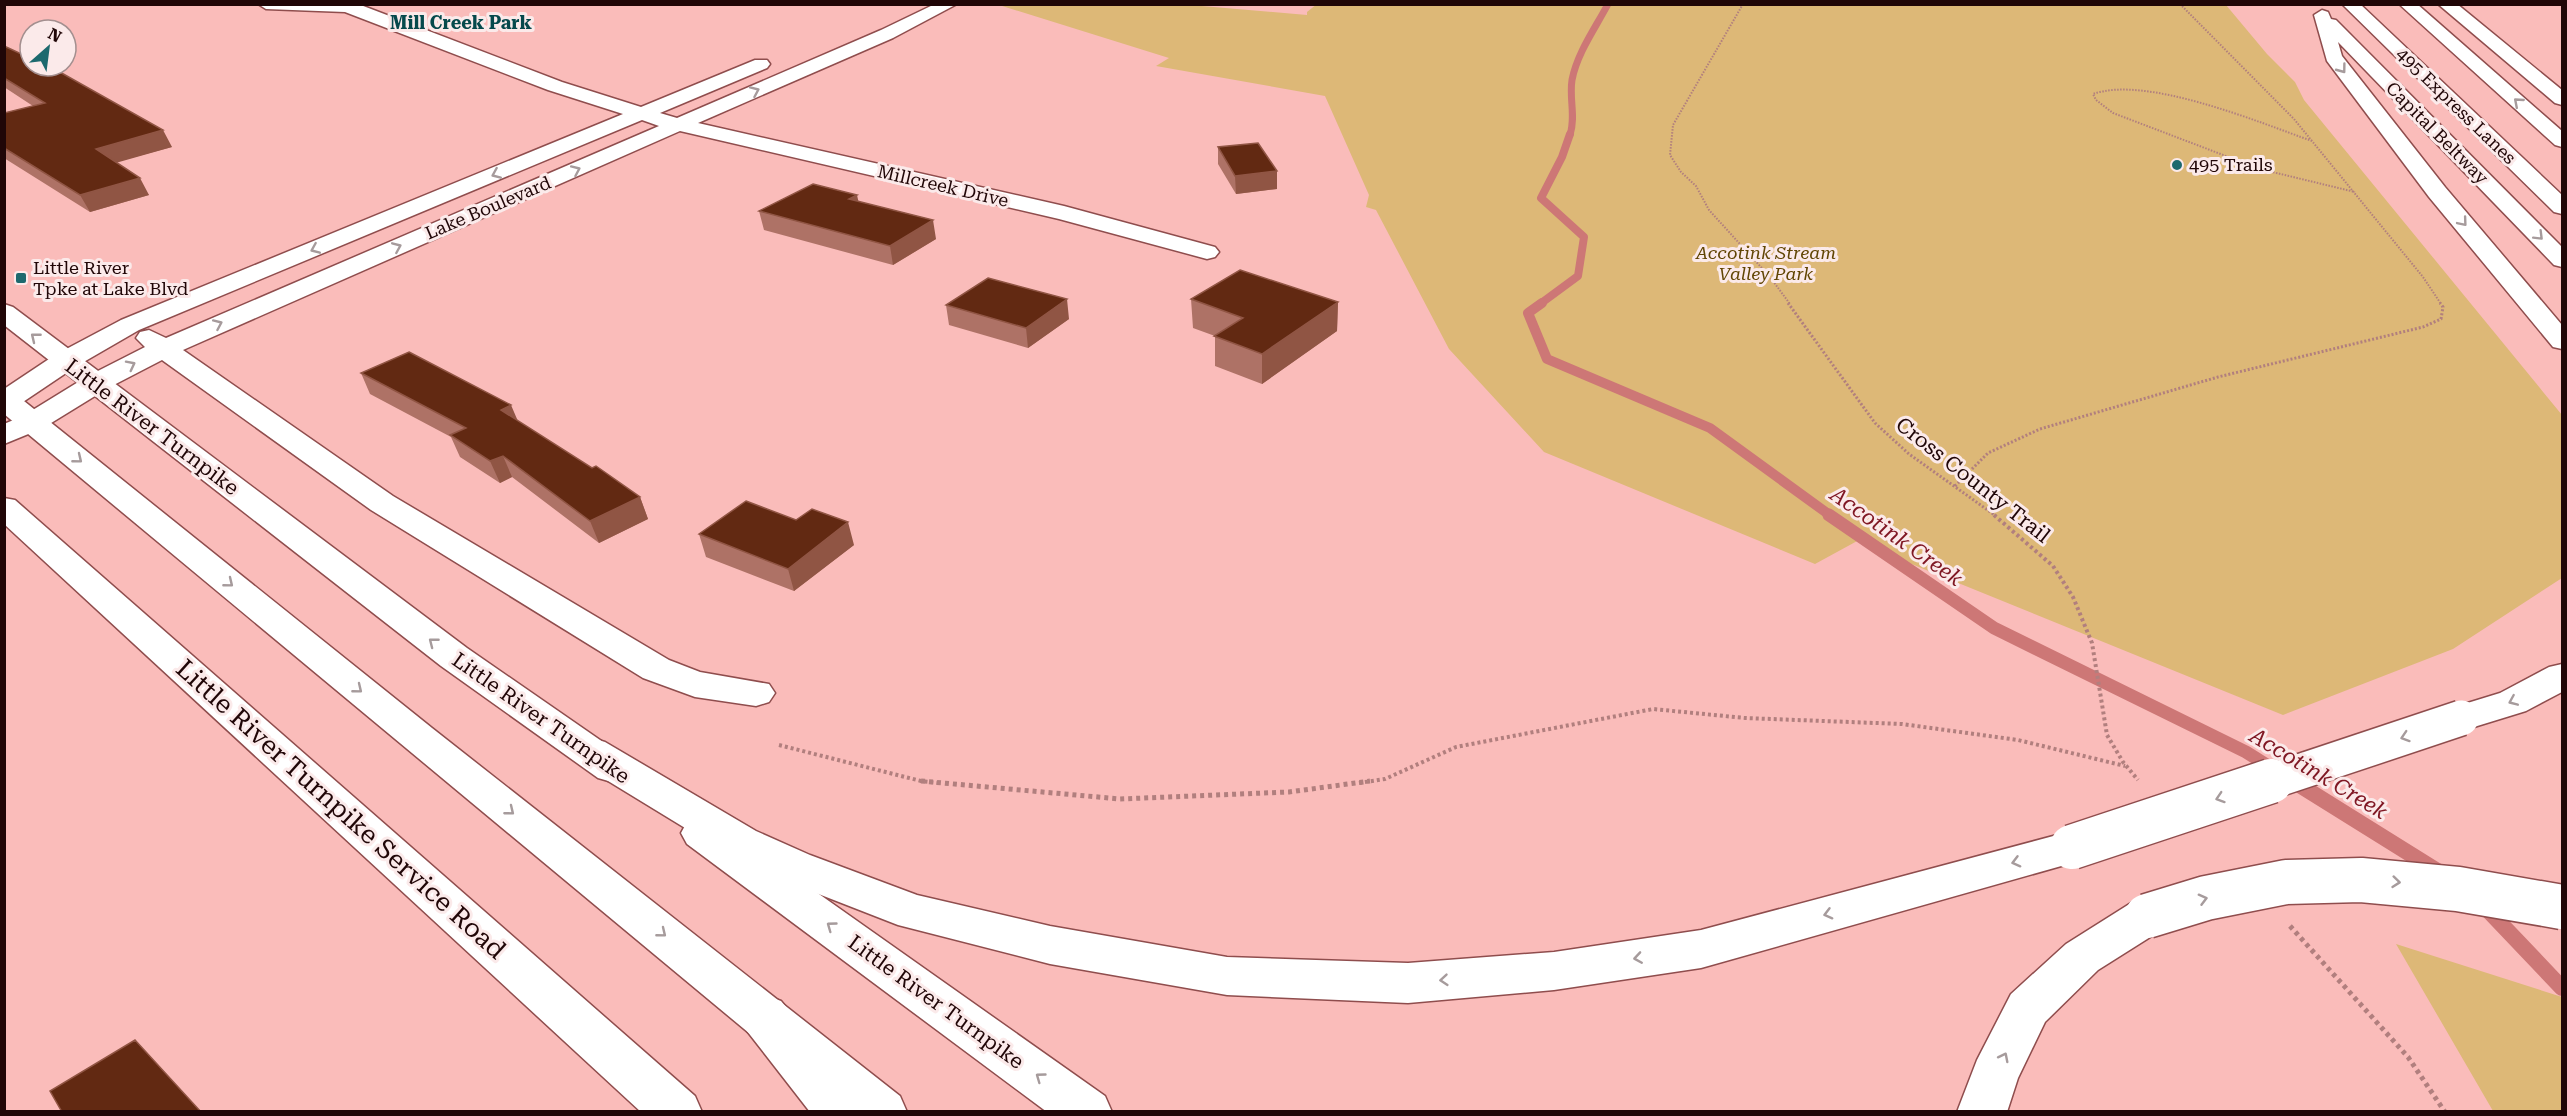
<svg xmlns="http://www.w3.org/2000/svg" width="2567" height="1116" viewBox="0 0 2567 1116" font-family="'Roboto Serif',serif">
<rect width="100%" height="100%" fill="#fabcba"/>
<path fill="#ddb877" d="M1190,5L1307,15V12L1317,4L2226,5L2267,54L2295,82L2304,100L2562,415V578L2453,649L2283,715L1872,548L1859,540L1815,564L1544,452L1449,349L1376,210L1366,207L1369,195L1325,96L1156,66L1169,58L999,5Z
M2396,944L2562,997V1111H2493Z"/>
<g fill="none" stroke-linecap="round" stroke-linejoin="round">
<path stroke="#cd7776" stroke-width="7" d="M1570,135C1576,116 1569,99 1572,80C1577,53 1596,27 1608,4"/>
<path stroke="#cd7776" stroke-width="8" d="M1540,304L1578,276L1584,237L1541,198L1562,157L1570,134"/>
<path stroke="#cd7776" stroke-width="10" d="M1542,303L1528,313L1547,359L1710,428L1831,516"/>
<path stroke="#cd7776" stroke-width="13" d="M1829,515L1994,628L2246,752L2273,769
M2293,781L2295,783"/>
<path stroke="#cd7776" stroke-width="16" d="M2293,781L2439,872
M2484,906L2562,988"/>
<g stroke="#8f4d4d" stroke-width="3">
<path id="minor" d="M258,4H358L562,82L641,107L755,60H767L770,64L767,68L660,113L677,118L881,30L935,4H957L893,38L698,123L1064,206L1215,247L1219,252L1215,257L1207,259L1059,219L680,131L183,350L393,496L669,660L700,672L769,684L775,693L769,702L756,706L695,697L643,678L371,510L162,360L108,388L43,428L4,444V424L23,416L88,376L145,347L136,338L140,332L149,330L166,338L659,126L642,120L139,330L75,367L14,408L4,410V389L55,355L121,320L623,114L548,90L345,12L266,9Z
M4,498L15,500L695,1096L702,1112H641L4,524Z"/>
</g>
<g stroke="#8f4d4d" stroke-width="3">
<path id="major" d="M4,304L13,307L467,648L626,758L632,768L626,778L612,782L598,778L441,666L4,325Z
M4,391L14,393L432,728L900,1096L907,1112H844L4,414Z
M702,817L717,822L1105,1096L1112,1112H1047L687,844L681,833L687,822Z"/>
</g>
<g stroke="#8f4d4d" stroke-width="3">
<path id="highway" d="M2342,4H2360L2562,195V214L2554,212Z
M2399,4H2417L2562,131V147L2555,145Z
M2438,4H2457L2562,90V105L2555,103Z
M2322,10L2328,12L2331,19L2336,20L2562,247V267L2554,265L2338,42L2342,56L2445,187L2562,325V349L2553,347L2429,197L2327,61L2314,15Z
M2562,664V692L2526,711L2461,731L2448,727L2442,718L2448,709L2500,693L2549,667Z
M591,738L605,742L756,831L810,855L917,895L1050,926L1227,957L1408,963L1554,952L1701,930L2072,831L2087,835L2093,847L2087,859L2072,863L1701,968L1554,990L1408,1003L1227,995L1050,964L898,925L780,879L726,853L577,762L572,752L577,742Z
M2147,898L2163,903L2169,916L2163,929L2098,970L2045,1022L2018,1078L2007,1112H1957L1977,1060L2011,994L2066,944L2131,903Z
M764,995L781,1001L859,1096L866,1112H810L747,1031L741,1016L747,1001Z"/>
</g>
<path stroke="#b17f7e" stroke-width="2" stroke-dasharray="1.5 1.5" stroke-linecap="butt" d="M1743,4L1673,125L1670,155L1681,172L1696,186L1709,210L1770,277L1790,304
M2180,4L2294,119L2423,277L2441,304
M2312,141C2258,122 2146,75 2093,94L2096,100L2113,113L2260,169L2355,192"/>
<path stroke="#b17f7e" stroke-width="3" stroke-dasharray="2 2" stroke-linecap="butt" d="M1788,303L1875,423L1909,454L1996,516
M1955,486L1988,453L2040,429L2218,377L2423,327L2441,319L2443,307L2440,303"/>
<path stroke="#b17f7e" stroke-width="4" stroke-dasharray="3 3" stroke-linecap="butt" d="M1994,515L2053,566L2073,597L2092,643L2107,735L2123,762L2138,780
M779,745L921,781L938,783
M1359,783L1385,779L1456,747L1653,709L1745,718L1902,724L2018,740L2125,766"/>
<path stroke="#b17f7e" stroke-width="5" stroke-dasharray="4 4" stroke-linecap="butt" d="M921,781L1120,799L1289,792L1370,781
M2290,926L2408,1057L2445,1112"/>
<use href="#minor" fill="#fff" fill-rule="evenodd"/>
<use href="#major" fill="#fff" fill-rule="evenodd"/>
<use href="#highway" fill="#fff" fill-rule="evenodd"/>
<g stroke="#8f4d4d" stroke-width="38" stroke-linecap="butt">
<path id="highway-bridge-far1" d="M2266,783L2461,718"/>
</g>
<g stroke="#8f4d4d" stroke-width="47" stroke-linecap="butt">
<path id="highway-bridge" d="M2072,847L2271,781
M2147,916L2206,898L2286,882L2361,880L2458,889L2562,907"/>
</g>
<use href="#highway-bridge-far1" stroke="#fff" stroke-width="35"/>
<use href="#highway-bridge" stroke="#fff" stroke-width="44"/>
</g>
<path fill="#ae7266" d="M4,46L172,147L116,162L149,195L90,212L4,158V113L33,106L4,87Z
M1218,147L1277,171V189L1236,194L1218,164Z
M859,202L936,239L893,265L764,230L759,211Z
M1191,299L1338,302L1337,331L1262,384L1215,366V336L1193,328Z
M946,305L1069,319L1028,348L949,325Z
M361,373L518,421L592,468L640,497L648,519L599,543L512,477L500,483L460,457L451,437L370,394Z
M699,534L854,545L794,591L706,557Z"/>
<path fill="#905544" d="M163,130L172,147L105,166L96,149Z
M1277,171V189L1236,194L1235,176Z
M140,178L149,195L90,212L80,195Z
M857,195L861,213L849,199Z
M933,220L936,239L893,265L890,246Z
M1067,299L1069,319L1028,348L1026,328Z
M1338,302L1337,331L1262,384V354Z
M511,405L520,426L501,410Z
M503,456L512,477L500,483L490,461Z
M640,497L648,519L599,543L590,521Z
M848,522L854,545L794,591L788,569Z"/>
<path fill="#622912" stroke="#905544" stroke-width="1.5" d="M4,46L30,58V66H48L58,71L163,130L96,149L140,178L80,195L4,148V113L45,103L4,78Z
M1258,143L1277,171L1235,176L1218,147Z
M813,184L857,195L849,199L933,220L890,246L759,211Z
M1240,270L1338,302L1262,354L1214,336L1243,318L1191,299Z
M988,278L1067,299L1026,328L946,305Z
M409,352L511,405L501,410L592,468L596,466L640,497L590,521L503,456L490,461L450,435L466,428L361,373Z
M746,501L796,520L812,509L848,522L788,569L699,534Z
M135,1040L201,1112H62L50,1091Z"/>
<defs><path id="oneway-chevron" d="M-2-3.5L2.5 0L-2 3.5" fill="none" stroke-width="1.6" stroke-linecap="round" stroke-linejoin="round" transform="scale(1.5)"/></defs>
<g stroke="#a69b9c">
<use href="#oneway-chevron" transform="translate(2342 69) rotate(53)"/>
<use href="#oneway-chevron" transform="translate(755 91) rotate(-24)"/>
<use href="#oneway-chevron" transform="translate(2518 102) rotate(-139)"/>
<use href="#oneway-chevron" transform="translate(576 170) rotate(-24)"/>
<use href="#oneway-chevron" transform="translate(496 174) rotate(157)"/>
<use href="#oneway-chevron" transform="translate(2463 222) rotate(50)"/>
<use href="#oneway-chevron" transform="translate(2539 236) rotate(45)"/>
<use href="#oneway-chevron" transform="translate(397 247) rotate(-23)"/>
<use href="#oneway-chevron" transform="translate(315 249) rotate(157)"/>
<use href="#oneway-chevron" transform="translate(218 324) rotate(-24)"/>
<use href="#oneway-chevron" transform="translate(35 337) rotate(-141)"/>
<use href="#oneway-chevron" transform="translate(131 365) rotate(-27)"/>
<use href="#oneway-chevron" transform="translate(78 459) rotate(39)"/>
<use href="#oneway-chevron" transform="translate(229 583) rotate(39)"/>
<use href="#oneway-chevron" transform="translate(433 642) rotate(-142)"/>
<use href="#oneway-chevron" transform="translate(358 689) rotate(39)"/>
<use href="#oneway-chevron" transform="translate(2513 701) rotate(157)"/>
<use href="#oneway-chevron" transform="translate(2405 737) rotate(162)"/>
<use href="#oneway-chevron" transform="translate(2220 798) rotate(162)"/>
<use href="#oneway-chevron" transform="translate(510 811) rotate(39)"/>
<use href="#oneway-chevron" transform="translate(2016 862) rotate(165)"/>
<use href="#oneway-chevron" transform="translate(2396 882) rotate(6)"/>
<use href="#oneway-chevron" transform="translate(2203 899) rotate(-15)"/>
<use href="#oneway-chevron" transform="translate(1828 914) rotate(165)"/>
<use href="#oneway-chevron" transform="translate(831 926) rotate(-144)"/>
<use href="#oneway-chevron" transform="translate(662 933) rotate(39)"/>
<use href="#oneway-chevron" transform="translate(1638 958) rotate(171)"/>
<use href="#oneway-chevron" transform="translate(1444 980) rotate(175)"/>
<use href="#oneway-chevron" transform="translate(2004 1057) rotate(-63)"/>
<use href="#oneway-chevron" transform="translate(1040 1077) rotate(-144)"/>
</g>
<g fill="#1c696e" stroke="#fbeaea" stroke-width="2">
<circle cx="2177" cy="165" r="6"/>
<rect x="15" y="272" width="12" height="12" rx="3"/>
</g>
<g text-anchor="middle" stroke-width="6" stroke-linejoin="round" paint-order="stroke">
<g font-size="18" font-weight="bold" fill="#06494c" stroke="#fbeaea">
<text x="461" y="29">Mill Creek Park</text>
</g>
<g font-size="18" fill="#200607" stroke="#fbeaea">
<text transform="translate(2456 106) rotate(44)" y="6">495 Express Lanes</text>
<text transform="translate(2437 133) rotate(45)" y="6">Capital Beltway</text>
<text transform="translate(943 186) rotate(13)" y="6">Millcreek Drive</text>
<text transform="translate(488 208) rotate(-23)" y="6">Lake Boulevard</text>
</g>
<g font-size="18" fill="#200607" stroke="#fbeaea" text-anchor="start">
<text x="2189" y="171">495 Trails</text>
<text x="33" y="274">Little River<tspan x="33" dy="21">Tpke at Lake Blvd</tspan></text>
</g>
<g font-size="18" font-style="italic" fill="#614503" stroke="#fbeaea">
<text x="1766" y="259">Accotink Stream<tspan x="1766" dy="21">Valley Park</tspan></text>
</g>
<g font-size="21" fill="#200607" stroke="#fbeaea">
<text transform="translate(152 427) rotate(37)" y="7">Little River Turnpike</text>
<text transform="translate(1973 480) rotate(38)" y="7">Cross County Trail</text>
<text transform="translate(541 718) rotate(35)" y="7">Little River Turnpike</text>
<text transform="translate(936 1002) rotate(36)" y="7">Little River Turnpike</text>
</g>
<g font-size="22" font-style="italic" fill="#801824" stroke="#fbeaea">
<text transform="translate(1897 536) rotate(35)" y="8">Accotink Creek</text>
<text transform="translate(2319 773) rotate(31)" y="8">Accotink Creek</text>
</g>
<g font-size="26" fill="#200607" stroke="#fbeaea">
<text transform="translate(341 809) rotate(42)" y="9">Little River Turnpike Service Road</text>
</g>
</g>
<rect width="2567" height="1116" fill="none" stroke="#200607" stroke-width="12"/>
<g transform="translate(48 48) rotate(28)"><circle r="28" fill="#fbeaea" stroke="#a38f8f" stroke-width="1.5"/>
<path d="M0-4.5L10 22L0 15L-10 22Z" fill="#1c696e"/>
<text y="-9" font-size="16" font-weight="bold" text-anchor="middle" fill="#200607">N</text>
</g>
</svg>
